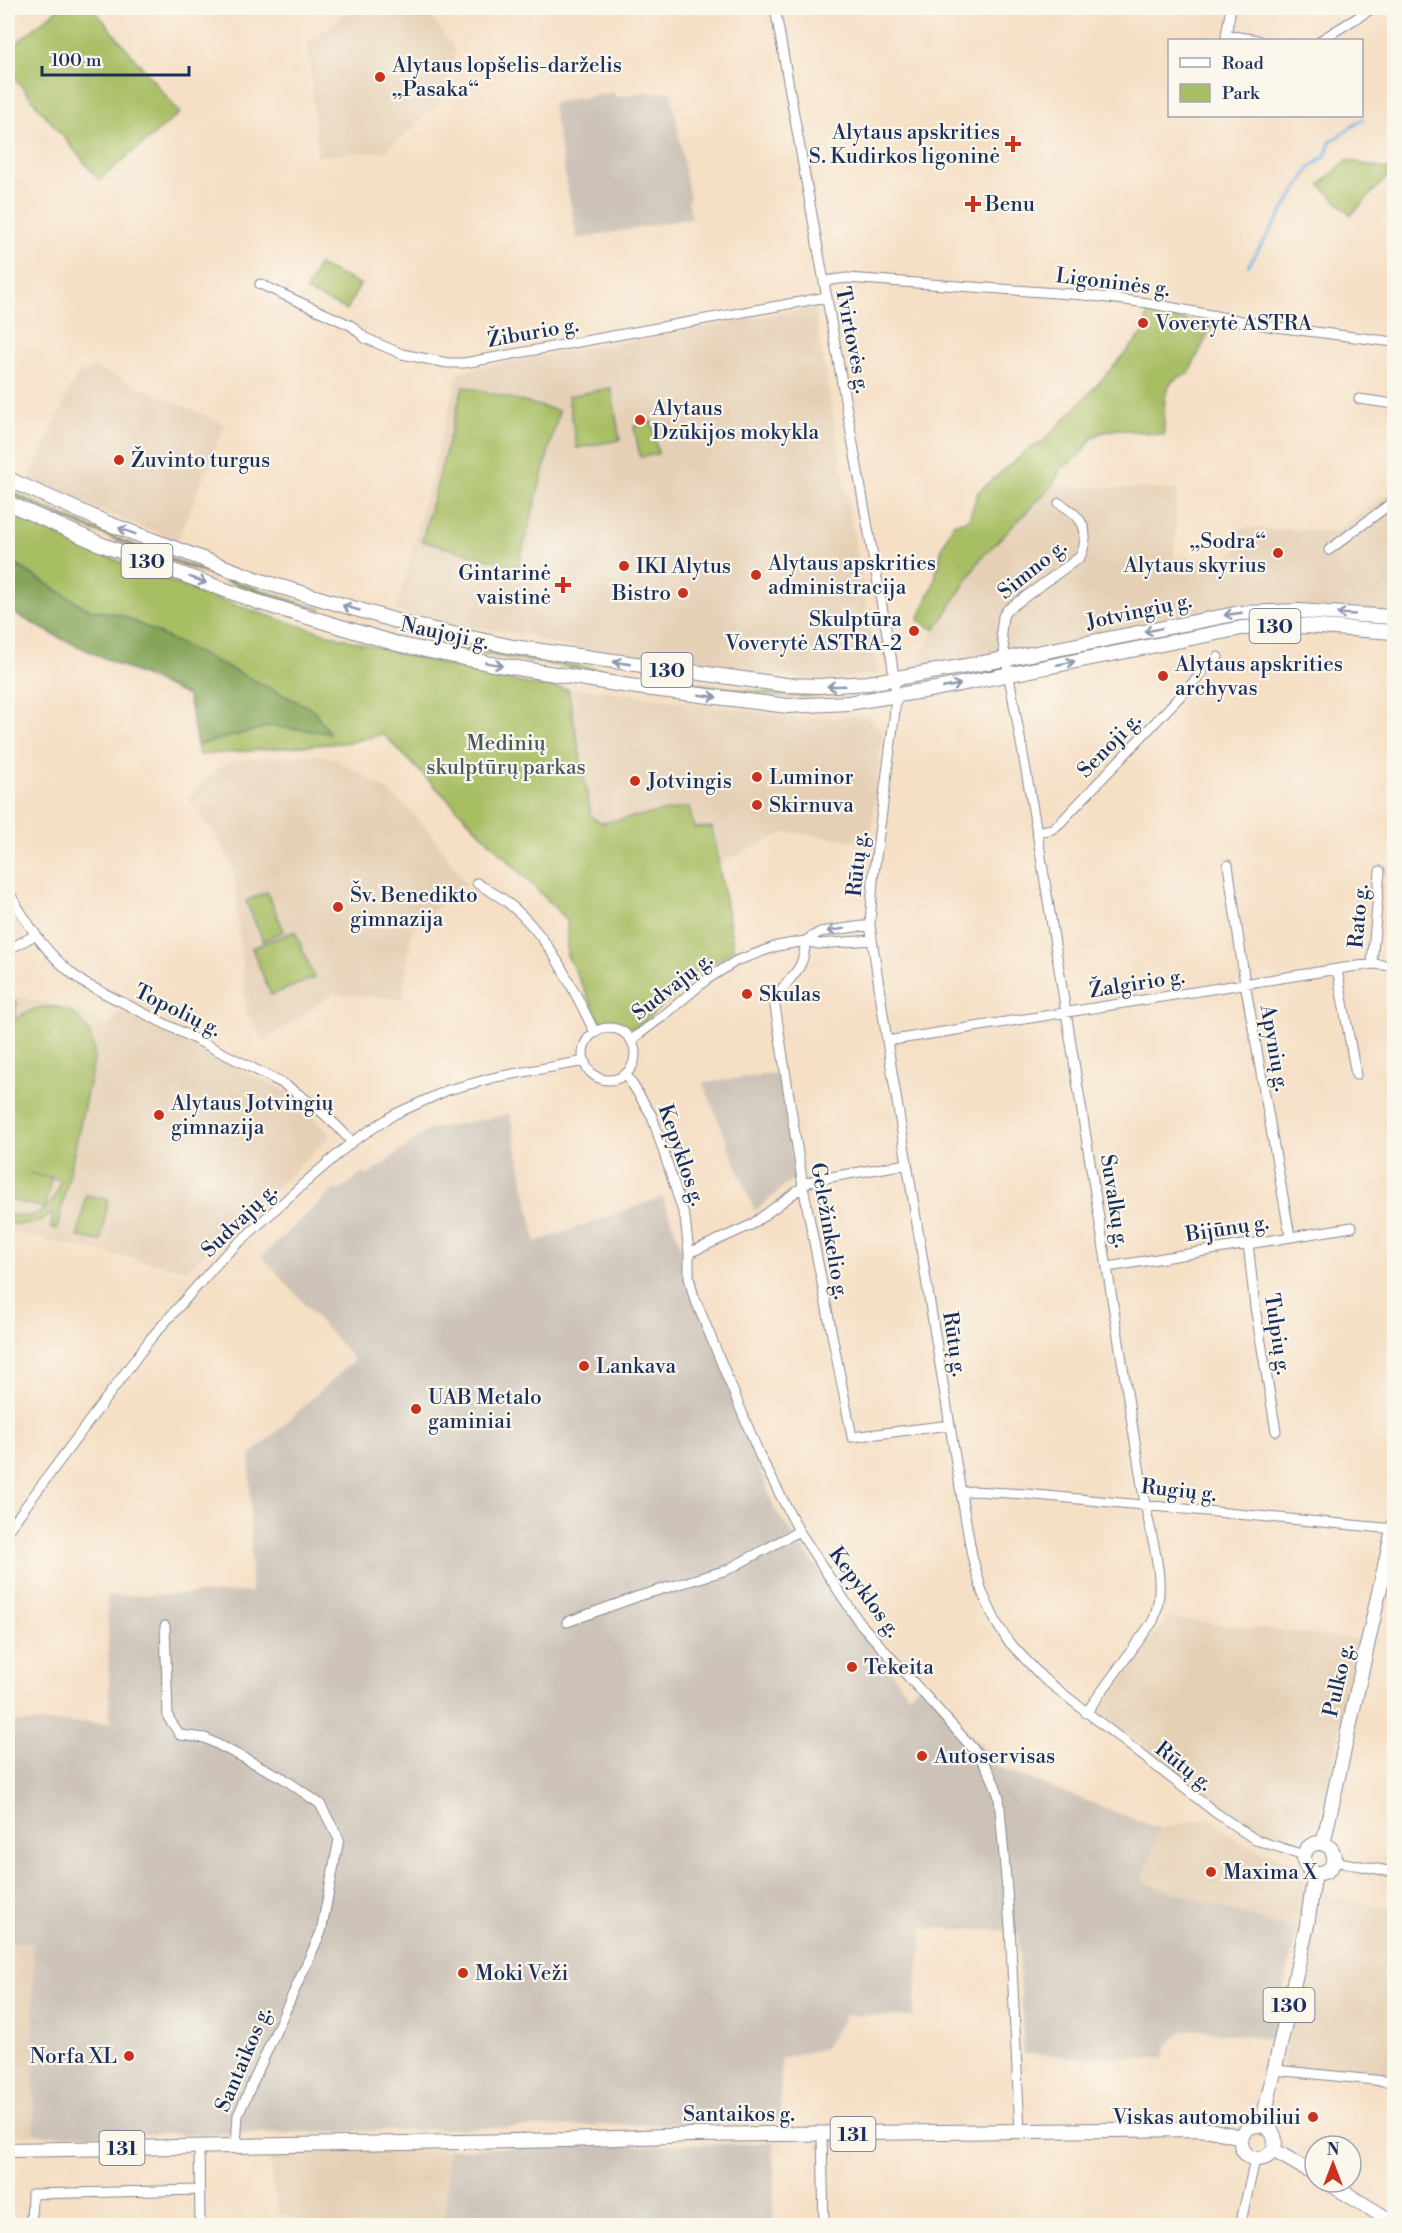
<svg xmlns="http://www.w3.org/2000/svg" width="1402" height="2233" viewBox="0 0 1402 2233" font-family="'Libre Bodoni',serif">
<rect width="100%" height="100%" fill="#fbf7ec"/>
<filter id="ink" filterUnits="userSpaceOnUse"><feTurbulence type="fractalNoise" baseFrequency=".0167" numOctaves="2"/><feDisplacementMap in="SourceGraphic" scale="12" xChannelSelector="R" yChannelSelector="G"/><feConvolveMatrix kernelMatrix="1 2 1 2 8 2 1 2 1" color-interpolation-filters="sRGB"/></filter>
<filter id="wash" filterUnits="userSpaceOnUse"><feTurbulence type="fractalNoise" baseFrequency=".008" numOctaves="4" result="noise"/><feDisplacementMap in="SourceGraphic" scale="24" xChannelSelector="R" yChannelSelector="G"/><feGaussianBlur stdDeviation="1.35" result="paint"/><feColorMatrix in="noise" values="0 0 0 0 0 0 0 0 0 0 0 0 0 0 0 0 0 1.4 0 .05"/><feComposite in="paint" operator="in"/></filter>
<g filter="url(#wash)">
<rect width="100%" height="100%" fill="#f5dfc5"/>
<path fill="#e5d0b6" d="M352,8H424L456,51L441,102L386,151L318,156L308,44Z
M814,307L878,674L831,680L755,675L560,646L525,635L482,628L454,627L396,611L459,371Z
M94,367L225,424L177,541L91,507L29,480L76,376Z
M1052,486L1177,490L1174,557L1225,560L1237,548L1238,528L1336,531L1394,489V613L1300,607L913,669L940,621L981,558Z
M568,689L602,690L803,719L855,716L869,717L879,728L882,735L871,835L866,842L787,832L718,864L712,827L694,828L625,819L601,823L591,816Z
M320,755L336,759L379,785L404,805L431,834L466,884L412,929L403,999L332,994L264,1041L246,1011L233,866L215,835L187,798L224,764L240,760Z
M15,997L83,1010L108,1025L121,1012L292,1094L331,1136L187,1270L8,1232V1000Z
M1166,1618L1360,1640L1320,1822L1315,1836L1311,1840L1300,1843L1290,1842L1251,1825L1198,1788L1099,1712Z
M1209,1817L1240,1842L1259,1851L1268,1852L1300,1865L1306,1880L1297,1931L1142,1882L1160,1829Z
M1322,1893L1394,1910V2078L1281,2070Z
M8,1942L33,1943L34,2135L8,2136Z
M448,2149L445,2221L442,2226L309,2225L278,2212L267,2152Z"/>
<path fill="#ccc2b8" d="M650,91L651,94L671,91L690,199L688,200L692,218L577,239L552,103L614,92L615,98Z
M779,1073L795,1177L755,1211L703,1083Z
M510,1114L536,1242L663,1197L774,1508L908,1695L921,1684L984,1749L993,1765L1160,1829L1142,1882L1297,1931L1272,2040L1193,2029L1181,2032L1167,2045L1164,2058H1064L1063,2055L1024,2054L1018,1931L923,1928L913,2017L845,2015L825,2048L781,2058L780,2121L271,2133L34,2135L33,1943L8,1942V1722L110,1723L107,1596L251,1592L250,1456L354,1360L262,1256L336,1188L339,1191L364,1172L368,1176L428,1130Z
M774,2143L773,2225H442L445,2221L448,2149Z"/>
<path fill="#a7be64" stroke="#617661" stroke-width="1.5" d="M59,8H93L180,113L99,180L8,70V50Z
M1347,160L1393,171L1351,215L1320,185Z
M318,265L360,284L347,310L306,291Z
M1147,313L1212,326L1188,374C1158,380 1165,408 1164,435L1118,429L1100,433L1092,438L1082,453L1060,470L1052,486L981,558L935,630L918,620L934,583L942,548L953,524L969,519L978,492L1029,449L1043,442L1097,385L1145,331Z
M463,386L559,411L518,567L422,541Z
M611,388L620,440L577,448L568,396Z
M652,422L658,454L640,457L634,426Z
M8,490C108,540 216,576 323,610C277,601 235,584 191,568C129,545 67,522 8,493Z
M8,513C145,577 291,629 439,663C482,673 523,686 568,689L591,816L601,823L689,807L694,828L712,827L734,950L702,970L646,1020L635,1028L600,1021L567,955V920L383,734L351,742L199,755L197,745L271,726L329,732L314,710L121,615L88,609L8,560Z
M443,643C506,656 570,665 634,674C696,683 758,694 821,696L784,697L701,688L475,653L442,646Z
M267,892L284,931L263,941L246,901Z
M295,931L314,978L271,995L252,948Z
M9,1001L17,1003L14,1020C52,991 96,1013 94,1061L57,1229L51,1228L53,1213C36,1224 27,1226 8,1223V1214C37,1221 54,1209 61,1180L29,1173L51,1178L45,1208L8,1200V1011Z
M86,1195L108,1199L101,1241L78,1237Z"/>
<path fill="#85a55a" stroke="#506a5c" stroke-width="1.5" d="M8,560L88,609L121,615L314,710L329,733L271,726L197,745L188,696L58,637L8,610Z"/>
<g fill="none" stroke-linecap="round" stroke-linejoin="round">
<path stroke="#75b3e8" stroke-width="3" d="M1248,266L1310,168L1325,156L1330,142L1363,119"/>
</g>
</g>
<g filter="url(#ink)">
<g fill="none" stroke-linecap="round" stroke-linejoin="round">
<g stroke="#888792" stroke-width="11">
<path id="minor" d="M775,8L892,662L896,696L894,719L873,880L870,925L887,1041L961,1493L972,1556L982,1592L997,1624L1008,1641L1043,1678L1216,1813L1256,1840L1304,1855
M1231,8L1226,35L1258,40
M1321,40L1373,8
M824,281L847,278L1084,295L1148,303L1268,326L1394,342
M260,284L352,326L365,338L402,354L447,363H464L827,297
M1359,399L1394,404
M1059,503C1082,516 1092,530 1080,557L1007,610L1003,616L1001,632L1037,832L1145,1504C1152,1542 1168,1584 1153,1621L1086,1713
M1329,550L1394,501
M1209,667L1218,657
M1037,832L1052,829L1060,823L1202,673
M1228,865L1245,983L1290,1236
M477,883C487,890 499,895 508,903C550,936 572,987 595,1033
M8,891C32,931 46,955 84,983L282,1083C309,1100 331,1118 352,1142
M805,941C806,978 777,981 775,1006L803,1186L852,1437L950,1425
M805,941L819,944L872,940
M8,950L35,935
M1372,964L1380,871
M1337,969L1356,1075
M583 1054a26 26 0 1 1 52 0a26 26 0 1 1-52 0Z
M631,1040L662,1017L706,980L736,961L777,946L805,941L820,932L870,925
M887,1041L1337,969L1372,964L1394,966
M626,1074L652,1116L685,1218L689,1253V1277L693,1294L760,1456L799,1531L859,1622L976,1752C987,1767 994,1779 999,1797L1010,1926L1020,2132
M1248,1243L1255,1307L1276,1431
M689,1253L751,1225L809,1182L819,1179L907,1164
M1108,1267L1352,1227
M961,1493L973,1491L1026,1494L1394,1529
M8,1530L151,1338L223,1257L300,1187L352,1142L395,1114L448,1090L496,1077L585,1061
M567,1622L639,1596L727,1570L799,1531
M165,1626L168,1717L180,1735L205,1738L283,1778L320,1804L339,1839L321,1932L238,2115L236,2145
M1333,1861L1394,1872
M1275,2070L1394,2082
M822,2135L824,2226
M199,2146L200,2226
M31,2226L32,2194L199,2190
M1240,2226L1255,2160"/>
</g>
<g stroke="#888792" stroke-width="16">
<path id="primary" d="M8,479L107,523L264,582L407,624L513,647L786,685L818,686L868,683L1006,659L1240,613L1298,611L1394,617
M8,503L100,544L258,602L401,645L492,664L629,686L788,706L848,703L935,689L1242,628L1305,626L1394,632
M1304 1858a15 15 0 1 1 30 0a15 15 0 1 1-30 0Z
M1323,1844L1394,1525
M1241 2142a17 17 0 1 1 34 0a17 17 0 1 1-34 0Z
M1262,2125L1307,1925L1315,1872
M8,2150L567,2140L691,2135L1193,2129L1210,2130L1241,2137
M1273,2150L1315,2174
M1327,2182L1394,2223"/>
</g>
<use href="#minor" stroke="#fff" stroke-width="9"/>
<use href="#primary" stroke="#fff" stroke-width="14"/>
</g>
<defs><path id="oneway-shaft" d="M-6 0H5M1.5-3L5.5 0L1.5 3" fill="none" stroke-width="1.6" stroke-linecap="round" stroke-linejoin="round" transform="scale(1.5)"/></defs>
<g stroke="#8d97ae">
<use href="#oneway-shaft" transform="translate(127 531) rotate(-159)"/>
<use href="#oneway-shaft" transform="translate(198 580) rotate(20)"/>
<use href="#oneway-shaft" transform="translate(351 608) rotate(-164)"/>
<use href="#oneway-shaft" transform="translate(1233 614) rotate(172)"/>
<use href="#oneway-shaft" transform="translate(1346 614) rotate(-177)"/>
<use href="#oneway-shaft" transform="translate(1153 630) rotate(168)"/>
<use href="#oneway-shaft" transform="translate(622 663) rotate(-172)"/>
<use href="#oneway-shaft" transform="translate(1066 663) rotate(-11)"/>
<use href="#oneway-shaft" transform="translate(494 664) rotate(10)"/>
<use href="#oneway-shaft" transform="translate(836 686) rotate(178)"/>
<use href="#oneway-shaft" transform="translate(952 686) rotate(-11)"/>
<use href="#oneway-shaft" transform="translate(708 696) rotate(8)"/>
<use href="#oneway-shaft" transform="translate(836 930) rotate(171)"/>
</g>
</g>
<g fill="#c8321e" stroke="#fbf7ec" stroke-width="2">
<circle cx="380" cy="77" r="6"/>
<path d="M1010 135h6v6h6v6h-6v6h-6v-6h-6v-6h6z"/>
<path d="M970 195h6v6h6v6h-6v6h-6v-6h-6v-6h6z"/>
<circle cx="1143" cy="323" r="6"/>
<circle cx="640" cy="420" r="6"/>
<circle cx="119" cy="460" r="6"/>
<circle cx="1278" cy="553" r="6"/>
<circle cx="624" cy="566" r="6"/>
<circle cx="756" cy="575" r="6"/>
<path d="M560 576h6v6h6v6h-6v6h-6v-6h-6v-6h6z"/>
<circle cx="683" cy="593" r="6"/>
<circle cx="914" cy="631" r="6"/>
<circle cx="1163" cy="676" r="6"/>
<circle cx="757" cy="777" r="6"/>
<circle cx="635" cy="781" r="6"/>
<circle cx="757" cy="805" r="6"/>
<circle cx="338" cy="907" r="6"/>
<circle cx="747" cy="994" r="6"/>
<circle cx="159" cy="1115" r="6"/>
<circle cx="584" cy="1366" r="6"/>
<circle cx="416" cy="1409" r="6"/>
<circle cx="852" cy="1667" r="6"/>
<circle cx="922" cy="1756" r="6"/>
<circle cx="1211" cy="1872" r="6"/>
<circle cx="463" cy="1973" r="6"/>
<circle cx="129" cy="2056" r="6"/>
<circle cx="1313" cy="2117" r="6"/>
</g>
<g text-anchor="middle" stroke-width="4.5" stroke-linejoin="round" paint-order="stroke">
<g fill="#fbf7ec" stroke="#5e6b89" stroke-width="1.5">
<rect x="121.5" y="544" width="51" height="34" rx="4.5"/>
<rect x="1249.5" y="609" width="51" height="34" rx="4.5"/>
<rect x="641.5" y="653" width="51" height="34" rx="4.5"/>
<rect x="1263.5" y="1988" width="51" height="34" rx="4.5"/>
<rect x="830.5" y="2117" width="45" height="34" rx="4.5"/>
<rect x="99.5" y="2131" width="45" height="34" rx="4.5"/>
</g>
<g font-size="20" font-weight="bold" fill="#1b2f5e">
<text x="147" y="568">130</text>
<text x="1275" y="633">130</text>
<text x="667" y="677">130</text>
<text x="1289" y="2012">130</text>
<text x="853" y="2141">131</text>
<text x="122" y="2155">131</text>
</g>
<g font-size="21" fill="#1b2f5e" stroke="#fbf7ec" text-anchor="start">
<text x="392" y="72">Alytaus lopšelis-darželis<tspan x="392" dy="24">„Pasaka“</tspan></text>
<text x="1000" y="139" text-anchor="end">Alytaus apskrities<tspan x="1000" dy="24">S. Kudirkos ligoninė</tspan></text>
<text x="985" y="211">Benu</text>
<text x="1155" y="330">Voverytė ASTRA</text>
<text x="652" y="415">Alytaus<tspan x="652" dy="24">Dzūkijos mokykla</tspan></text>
<text x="131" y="467">Žuvinto turgus</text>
<text x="1266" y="548" text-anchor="end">„Sodra“<tspan x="1266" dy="24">Alytaus skyrius</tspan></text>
<text x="768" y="570">Alytaus apskrities<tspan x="768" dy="24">administracija</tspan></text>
<text x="636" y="573">IKI Alytus</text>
<text x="551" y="580" text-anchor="end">Gintarinė<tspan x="551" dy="24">vaistinė</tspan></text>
<text x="671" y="600" text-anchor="end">Bistro</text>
<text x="902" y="626" text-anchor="end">Skulptūra<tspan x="902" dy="24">Voverytė ASTRA-2</tspan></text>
<text x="1175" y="671">Alytaus apskrities<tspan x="1175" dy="24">archyvas</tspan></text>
<text x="769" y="784">Luminor</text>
<text x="647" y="788">Jotvingis</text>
<text x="769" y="812">Skirnuva</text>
<text x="350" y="902">Šv. Benedikto<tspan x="350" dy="24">gimnazija</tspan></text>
<text x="759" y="1001">Skulas</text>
<text x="171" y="1110">Alytaus Jotvingių<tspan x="171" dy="24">gimnazija</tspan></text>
<text x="596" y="1373">Lankava</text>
<text x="428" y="1404">UAB Metalo<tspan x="428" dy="24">gaminiai</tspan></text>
<text x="864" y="1674">Tekeita</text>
<text x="934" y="1763">Autoservisas</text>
<text x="1223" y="1879">Maxima X</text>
<text x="475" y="1980">Moki Veži</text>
<text x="117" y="2063" text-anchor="end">Norfa XL</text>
<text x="1301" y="2124" text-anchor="end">Viskas automobiliui</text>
</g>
<g font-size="21" fill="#1b2f5e" stroke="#fbf7ec">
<text transform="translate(1113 282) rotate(7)" y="7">Ligoninės g.</text>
<text transform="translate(533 332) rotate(-10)" y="7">Žiburio g.</text>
<text transform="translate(853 340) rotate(79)" y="7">Tvirtovės g.</text>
<text transform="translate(1032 569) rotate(-39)" y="7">Simno g.</text>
<text transform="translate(1139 611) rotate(-12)" y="7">Jotvingių g.</text>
<text transform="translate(445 633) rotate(12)" y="7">Naujoji g.</text>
<text transform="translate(1109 745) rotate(-46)" y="7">Senoji g.</text>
<text transform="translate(857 864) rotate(-84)" y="7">Rūtų g.</text>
<text transform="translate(1358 916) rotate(-85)" y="7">Rato g.</text>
<text transform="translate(1137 983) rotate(-9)" y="7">Žalgirio g.</text>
<text transform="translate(672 986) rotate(-38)" y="7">Sudvajų g.</text>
<text transform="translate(178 1010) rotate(26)" y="7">Topolių g.</text>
<text transform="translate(1275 1048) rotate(80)" y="7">Apynių g.</text>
<text transform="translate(682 1155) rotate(71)" y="7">Kepyklos g.</text>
<text transform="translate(1115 1201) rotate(81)" y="7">Suvalkų g.</text>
<text transform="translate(239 1220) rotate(-44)" y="7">Sudvajų g.</text>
<text transform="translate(1227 1228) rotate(-9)" y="7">Bijūnų g.</text>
<text transform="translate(830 1231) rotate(80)" y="7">Geležinkelio g.</text>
<text transform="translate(1278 1334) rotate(81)" y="7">Tulpių g.</text>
<text transform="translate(955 1344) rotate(81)" y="7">Rūtų g.</text>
<text transform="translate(1179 1490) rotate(6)" y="7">Rugių g.</text>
<text transform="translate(865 1592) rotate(54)" y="7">Kepyklos g.</text>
<text transform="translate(1338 1680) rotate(-77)" y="7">Pulko g.</text>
<text transform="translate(1184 1766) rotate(38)" y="7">Rūtų g.</text>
<text transform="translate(243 2059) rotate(-67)" y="7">Santaikos g.</text>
<text x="739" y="2121">Santaikos g.</text>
</g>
<g font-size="21" fill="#455a60" stroke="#fbf7ec">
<text x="506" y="750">Medinių<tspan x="506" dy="24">skulptūrų parkas</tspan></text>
</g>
</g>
<rect width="1402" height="2233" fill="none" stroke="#fbf7ec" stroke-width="30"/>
<rect x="1168" y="39" width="195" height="78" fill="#fbf7ec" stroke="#a1a7b3" stroke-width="1.5"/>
<rect x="1180" y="58" width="30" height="9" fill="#ffffff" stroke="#a1a7b3" stroke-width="1.5"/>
<text x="1222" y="69" font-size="18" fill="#1b2f5e">Road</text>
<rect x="1180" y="84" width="30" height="18" fill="#a7be64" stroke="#a1a7b3" stroke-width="1.5"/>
<text x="1222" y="99" font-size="18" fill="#1b2f5e">Park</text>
<g transform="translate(1333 2164)"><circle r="28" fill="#fbf7ec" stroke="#a1a7b3" stroke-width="1.5"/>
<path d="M0-4.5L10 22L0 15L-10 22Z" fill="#c8321e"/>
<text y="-9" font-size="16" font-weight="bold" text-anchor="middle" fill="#1b2f5e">N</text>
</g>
<path d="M42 66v9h147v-9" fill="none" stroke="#1b2f5e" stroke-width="3"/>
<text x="51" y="66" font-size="18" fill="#1b2f5e" stroke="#fbf7ec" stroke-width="4.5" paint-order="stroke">100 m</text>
</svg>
